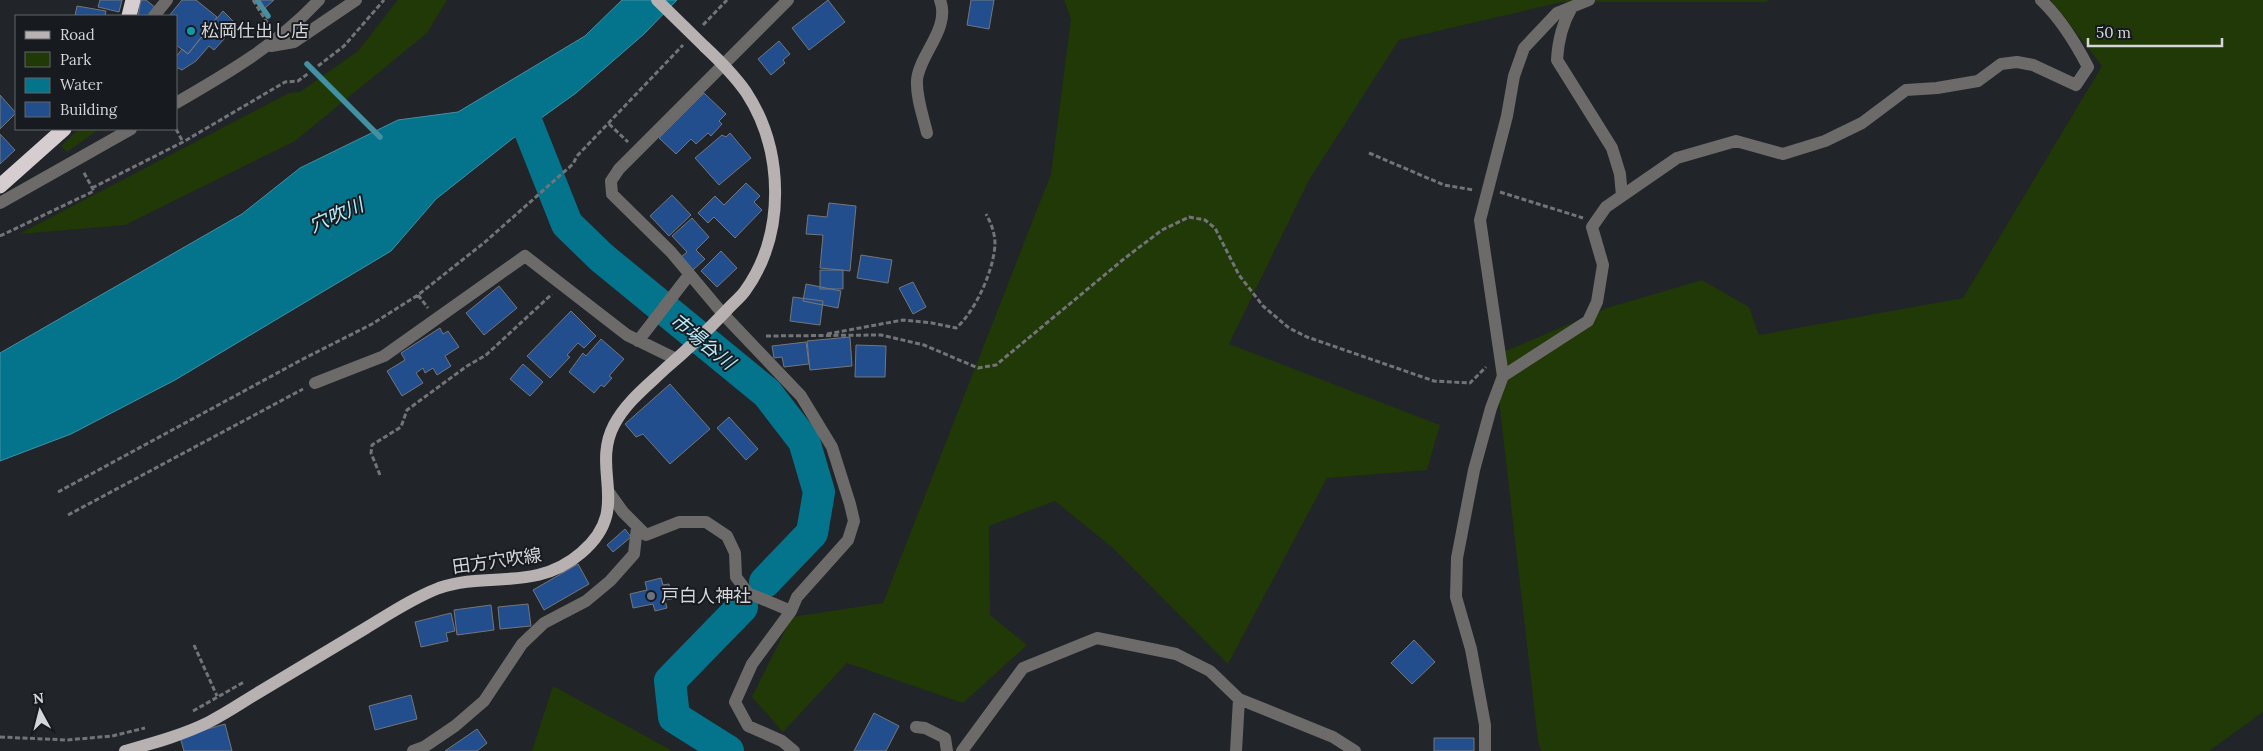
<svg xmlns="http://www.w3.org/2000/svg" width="2263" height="751" viewBox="0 0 2263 751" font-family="Lora,'Noto Sans JP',serif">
<rect width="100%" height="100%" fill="#212428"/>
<path fill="#203907" d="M398,0H447L427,33L295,141L125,225L19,234L289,93L300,92L358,51Z
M1064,0H1769L1766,2H1562L1399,40L1309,180L1229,344L1440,425L1427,470L1327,478L1228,664L1113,548L1055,501L989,526L990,615L1027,645L963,703L847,663L783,732L752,697L792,617L883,603L1051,174L1071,19Z
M2051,0H2263V712L2209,751H1541L1538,741L1494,356L1607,308L1702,280L1749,307L1759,335L1963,298L2102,66Z
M79,129H99L67,152L61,146Z
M553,686L673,751H532Z"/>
<path fill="#04748c" stroke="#4291a3" d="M622,0H677L644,34L576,93L512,139L436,199L391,251L175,380L71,434L0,461V353L242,214L300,168L398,120L458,112L585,36Z"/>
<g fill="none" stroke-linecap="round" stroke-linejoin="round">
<path stroke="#4291a3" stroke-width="5.5" d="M257,0L268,16
M307,64L380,137"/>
<path stroke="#04748c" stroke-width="32" d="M520,106L567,224L601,257L767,393L804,441L819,492L812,533L765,582
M728,751L674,717L670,681L742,607"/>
</g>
<path fill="#234e8e" stroke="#73767b" d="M100,0H122L119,12L98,7Z
M141,0H146L156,8L150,16H138Z
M182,0H196L217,17L188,54L176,45V16H169Z
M260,0H274L265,8Z
M828,0L845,22L809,50L792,28Z
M971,0H994L989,29L967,25Z
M77,6L106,11L105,16H75Z
M223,11L237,25L214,50L209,46L196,61L182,70L176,67V57L182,49L188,54Z
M779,41L790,54L783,60L785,63L771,75L758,59Z
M704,93L726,114L719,121L722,124L711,136L708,133L696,144L691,139L676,154L659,138Z
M0,95L16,113L0,129Z
M730,133L751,158L719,185L695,158L722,135L726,137Z
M0,134L15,150L0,164Z
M746,183L760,196L754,202L762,210L735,238L714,217L708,223L698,213L715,196L724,205Z
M672,195L691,215L669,236L650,216Z
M829,203L856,206L850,271L820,268L823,235L806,234L808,215L827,217Z
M692,218L709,237L696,250L705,259L693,270L681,257L687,252L672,236Z
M721,251L737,268L717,287L701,271Z
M861,255L892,260L888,283L857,278Z
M820,270H843V289H820Z
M913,282L926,307L913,314L899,288Z
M806,284L841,291L838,308L803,301Z
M499,286L517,308L484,335L466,313Z
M793,297L823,301L820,325L790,321Z
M571,311L596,336L584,348L578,343L567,355L570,357L550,378L527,356Z
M440,328L443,334L448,331L459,347L445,356L451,366L437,375L433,368L425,373L423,368L416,373L423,383L402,396L387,371L405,360L401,353Z
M850,337L852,366L810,370L807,341Z
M601,339L624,359L609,376L612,378L604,387L601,385L594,393L569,372L583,353L586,356Z
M806,342L809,364L784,367L782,357L774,358L772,346Z
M856,345L886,346L885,377H855Z
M523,364L543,382L530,396L510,379Z
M670,384L710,429L670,464L643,434L636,437L625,424Z
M729,417L758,449L746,460L717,428Z
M625,529L631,537L613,552L607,545Z
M578,564L589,584L544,610L533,590Z
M661,578L663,585L669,584L672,599L665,600L667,608L655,611L653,604L633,608L630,594L647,590L645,582Z
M528,604L531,626L500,629L498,607Z
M491,605L494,630L457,635L454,610Z
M451,613L455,631L446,633L448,641L421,647L415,622Z
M1414,640L1435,662L1412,684L1391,663Z
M411,695L417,719L375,730L369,706Z
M874,713L899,726L886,751H854Z
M225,724L232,751H184L180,737Z
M477,729L487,743L477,751H445Z
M1434,738H1474V751H1434Z"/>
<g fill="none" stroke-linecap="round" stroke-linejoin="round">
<path stroke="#727478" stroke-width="3" stroke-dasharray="5 2.5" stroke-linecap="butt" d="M253,0L270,27
M703,25L727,0
M318,66L344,46L384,0
M609,124L628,142
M176,129L183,142
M1369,153L1444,185L1474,190
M92,188L183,142L285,82L298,81L309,73
M1500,192L1583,218
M0,236L94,191L83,171
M418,295L428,308
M827,334L903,320L932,323L956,328C975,312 994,270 995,244C995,233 991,223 986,214
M766,336L881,335L924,345L978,368L996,365L1125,258L1162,230L1189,217L1205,220L1215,228L1239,275L1263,306L1289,328L1307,337L1434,381L1470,383L1486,367
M380,475L371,453L372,445L401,427L407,410L467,366L486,355L552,294
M58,492L303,359L372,324L418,295L485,242L573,164L577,156L683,45
M68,515L303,389
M194,645L217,696
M193,711L244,682
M0,737L67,740L112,736L145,728"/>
<path stroke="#6d6a6a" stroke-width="12" d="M788,0L619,169L611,181L612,194L671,252L723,314L801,396L832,447L850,504L854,521L848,540L797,597L791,611L752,664L735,702L748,726L782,741L794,751
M1572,7C1562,24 1558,40 1557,60L1612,148L1620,174L1622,196
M154,16L167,0
M271,46L294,42L356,0
M176,103C228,73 278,44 319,0
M927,133C923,116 916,97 917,80C919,55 951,28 940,0
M0,203L131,129
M638,341L689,275
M1503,376L1588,321L1597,302L1603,265L1592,227L1606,207L1677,158L1736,141L1783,154L1825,141L1862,123L1906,90L1937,88L1978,81L2001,64L2017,62L2033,65L2076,85L2088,67C2075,42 2061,19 2041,0
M315,383L384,356L525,256L627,335L676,359
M608,491L623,512L646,535L679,522H706L727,536L735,553L736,577L748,593L791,611
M916,727L925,728L945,738L947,751
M413,751L424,747L455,726L484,701L522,644L544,623L586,601L610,581L634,554L637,527
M962,751L1023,668L1097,638L1176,654L1210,671L1239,699L1333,737L1355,751
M1236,751L1239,699
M1485,751V725L1471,649L1456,597L1457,558L1474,470L1491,408L1503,376L1480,220L1507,116L1514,76L1524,48L1557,13L1589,0"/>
<path stroke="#b7b1b2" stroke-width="12" d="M125,751C153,743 183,735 209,722C227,713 244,701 261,691C296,670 331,649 366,628C389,614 413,598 439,588C487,571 536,592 581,553C633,509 590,471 614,425C626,402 647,386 666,368C687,350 707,331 726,311C732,304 740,298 745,291C786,234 784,150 746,92C734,75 720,61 705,47"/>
<path stroke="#d5cdcf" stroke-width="15" d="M129,16L133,0
M0,186L64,129"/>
<path stroke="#b7b1b2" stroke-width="12" d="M657,0L705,47"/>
</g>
<circle fill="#0f9aa8" stroke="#171a1e" stroke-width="2" cx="191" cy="31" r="5"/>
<circle fill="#6b7280" stroke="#171a1e" stroke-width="2" cx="651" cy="596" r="5"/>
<g text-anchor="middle" stroke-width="4" stroke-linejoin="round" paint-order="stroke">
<g font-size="18" fill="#d4d6d9" stroke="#171a1e" text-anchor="start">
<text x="201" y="37">松岡仕出し店</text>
<text x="661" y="602">戸白人神社</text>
</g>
<g font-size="18" fill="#d4d6d9" stroke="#171a1e">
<text transform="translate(497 561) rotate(-8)" y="6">田方穴吹線</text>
</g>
<g font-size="19" font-style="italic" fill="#b7ecfc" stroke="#171a1e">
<text transform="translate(336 215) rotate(-24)" y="7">穴吹川</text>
<text transform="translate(703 341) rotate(39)" y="7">市場谷川</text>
</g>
</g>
<rect x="15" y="15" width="162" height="115" fill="#171a1e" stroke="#636569"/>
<rect x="25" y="31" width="25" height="8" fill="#b7b1b2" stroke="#636569"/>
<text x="60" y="40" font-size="15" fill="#d4d6d9">Road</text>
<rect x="25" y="52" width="25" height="15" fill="#203907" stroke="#636569"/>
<text x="60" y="65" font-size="15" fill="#d4d6d9">Park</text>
<rect x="25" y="78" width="25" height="15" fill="#04748c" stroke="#636569"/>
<text x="60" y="90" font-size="15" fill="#d4d6d9">Water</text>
<rect x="25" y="102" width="25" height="15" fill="#234e8e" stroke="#636569"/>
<text x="60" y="115" font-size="15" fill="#d4d6d9">Building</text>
<g transform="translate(40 711) rotate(353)" stroke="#171a1e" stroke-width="4" paint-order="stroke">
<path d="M0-4L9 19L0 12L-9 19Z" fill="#d4d6d9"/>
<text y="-8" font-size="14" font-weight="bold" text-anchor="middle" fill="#d4d6d9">N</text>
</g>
<path d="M2088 38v8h134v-8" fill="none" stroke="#d4d6d9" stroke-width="2.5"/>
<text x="2096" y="38" font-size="15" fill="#d4d6d9" stroke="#171a1e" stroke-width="4" paint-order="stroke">50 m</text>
</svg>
